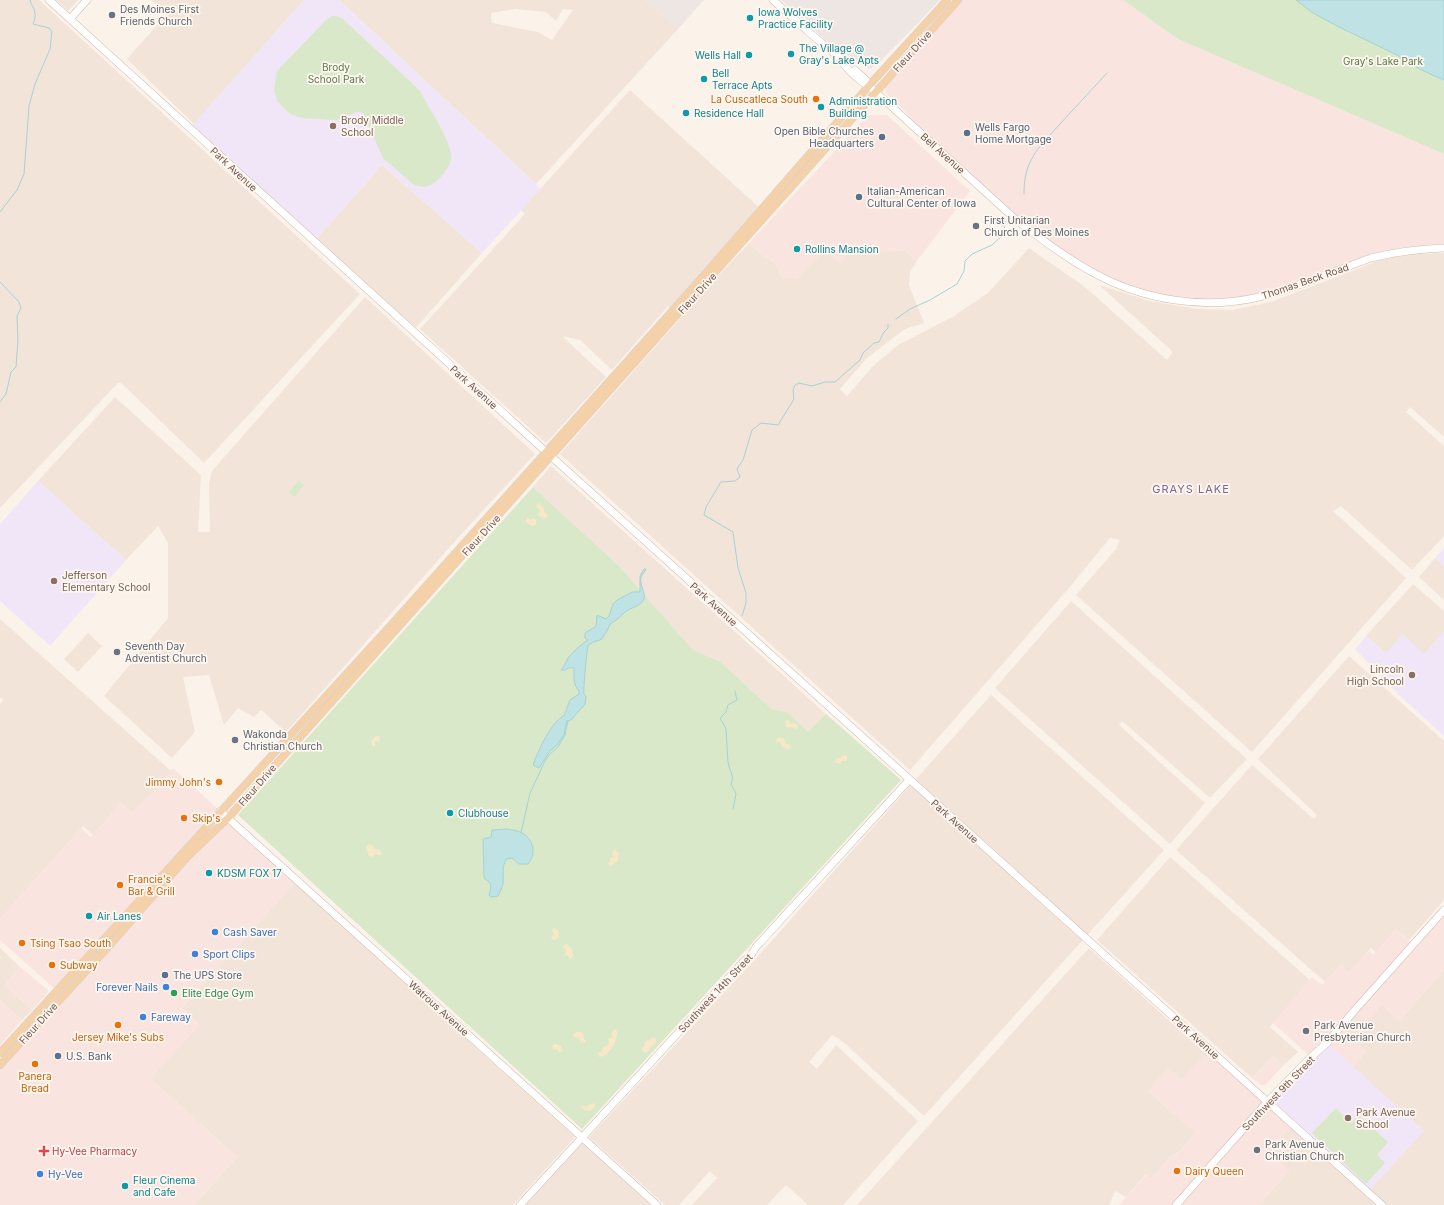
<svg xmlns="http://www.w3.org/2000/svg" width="1444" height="1205" viewBox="0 0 1444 1205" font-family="Inter,sans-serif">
<rect width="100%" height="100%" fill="#fbf3ea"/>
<path fill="#f2e4d9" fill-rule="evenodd" d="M0,0H39L360,294L204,463L121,383H118L0,508Z
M56,0H78L68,11Z
M151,0H304L194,124L127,59L167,14Z
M339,0H645L678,29L536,184ZM515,9L546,12L556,21L563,9L573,10L552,40L538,32L492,23L491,13Z
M630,90L762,210L673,310L668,306L612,370L580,340L562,336L606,377L546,443L420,329L525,214L521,210Z
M382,165L482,253L413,331L314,242Z
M749,243L766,258L774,262L782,278L825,251L847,255L904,250L917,261L910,272L909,285L924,323L905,329L867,358L840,389L847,396L873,366L898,345L954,316L988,293L1029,248L1085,287L1167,360L1173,352L1099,285L1150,301L1197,309L1232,310L1271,302L1383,259L1406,255L1444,253V437L1410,407L1406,412L1444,446V536L1412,570L1341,506L1333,511L1406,578L1252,752L1076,595L1116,549L1120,540L1110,538L1068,589L910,770L560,454L716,278Z
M365,297L535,454L456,540L286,732L261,710L254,717L238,708L224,725L209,675L183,677L195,732L172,758L104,696L168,618V543L158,526L126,560L38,481L115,397L201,475L198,532H210L209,483L212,471Z
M551,466L826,714L808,732L787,712L772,709L719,661L693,650L620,567L533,487Z
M1435,558L1444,566V600L1419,577Z
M1413,584L1444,611V632L1424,654L1386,653L1366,636Z
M1071,601L1247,759L1210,798L1122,721L1119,725L1205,803L1170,844L995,688Z
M0,619L171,771L133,813L121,803L93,835L83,826L0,919V704L4,699L0,698Z
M88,633L102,646L78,672L64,659Z
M1349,656L1444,741V900L1409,940L1396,929L1376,952L1371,948L1349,973L1341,965L1325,982L1176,850L1252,765L1314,819L1317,815L1258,759Z
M991,695L1164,850L924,1116L842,1041L832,1035L809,1062L817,1069L836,1045L918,1121L843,1205H807V1204L786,1185L767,1205H692L717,1178L710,1171L679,1205H665L589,1137L751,964Z
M1170,857L1310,980L1270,1027L1298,1052L1284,1065L1273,1056L1252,1078L1097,940Z
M297,880L402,975L400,978L575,1137L513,1205H194L237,1157L150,1078L199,1025L182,1008Z
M0,948L20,967L4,985L32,1010L22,1020L0,1000Z
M1089,948L1206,1054L1182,1080L1195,1133L1179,1152L1171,1156L1151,1178L1146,1174L1126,1197L1115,1191L1110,1203V1205H857Z
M1444,970V1205H1258L1289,1171L1268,1151L1293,1124L1424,1131L1353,1067L1366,1051L1341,1028L1354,1011L1382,1005L1400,1020Z
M582,1137L657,1205H520Z"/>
<path fill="#fae4df" d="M958,0H1123L1178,39L1444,154V248L1397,252L1259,297L1189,301L1119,285L1036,235L917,125L904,110L886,93L885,87Z
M868,115H887L970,191L917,261L904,250L847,255L840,264L825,251L797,279L782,278L774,262L766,258L749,243Z
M173,768L220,811L57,991L0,940V919L81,828L91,837L121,803L133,813Z
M228,818L297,880L183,1008L200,1025L151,1078L237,1157L194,1205H0V1065Z
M1444,910V970L1399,1021L1382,1005L1367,1022L1354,1011L1341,1028L1366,1051L1353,1067L1327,1043L1311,1057L1273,1023L1312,977L1322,985L1341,965L1349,972L1369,951L1373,954L1396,929L1413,944Z
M20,967L49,991L32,1010L4,985Z
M0,1000L22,1020L0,1045Z
M1210,1049L1293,1124L1268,1151L1289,1171L1258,1205H1119L1147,1174L1151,1178L1174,1153L1176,1155L1195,1133L1147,1091L1169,1067L1182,1080Z
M1273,1056L1284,1065L1265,1085H1261L1252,1078Z"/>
<path fill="#ede6e2" d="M645,0H704L678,29Z
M781,0H940L878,64L870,69L862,65L826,41Z"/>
<path fill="#f0e6f8" d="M304,0H339L541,189L482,253L382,165L314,242L190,128Z
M38,481L126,560L50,646L0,601V524Z
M1444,548V566L1435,558Z
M1444,632V736L1399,695L1355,649L1366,636L1386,653L1403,634L1424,654Z
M1327,1043L1424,1131L1368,1192L1268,1101Z"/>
<path fill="#d8e8c9" d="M1123,0H1444V154L1178,39Z
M331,16H337L344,20L416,87L420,91C428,106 450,140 451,155C452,164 445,172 439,179C432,186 424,189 414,185L383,158L364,115L361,112H356L336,120L302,118L290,114L277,101L274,91L277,71L326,20Z
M299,481L304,485L294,497L289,492Z
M533,487L620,567L693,650L719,661L772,709L787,712L808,732L826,714L901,780L582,1129L238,815Z
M1336,1108L1351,1123L1359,1116L1362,1118L1388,1142L1377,1155L1385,1163L1366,1184L1312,1133Z"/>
<path fill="#f8e8c7" d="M539,503L544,508V512L548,515L546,518L539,517L538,514L541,510L538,509L536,506Z
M527,518H529L531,521L532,518L535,519L536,521V525C532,527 528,525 526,521Z
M788,719L790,723L797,724L798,728L795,729L792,727L787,728L785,722Z
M376,736H379L380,740L378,742L375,741V746H373L371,743L372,740Z
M779,737L784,738L786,744L790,745L791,748L787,749L782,746L780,742H777L776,740Z
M843,755L847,756V761H842L840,764L835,762L836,759L838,758H841Z
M370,844L373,846L374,849L380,850L382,853L380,855L375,854L372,857L369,856L366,847L368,845Z
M615,850L619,853L618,861L610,866L608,863L610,862V858L613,857L612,852Z
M554,927L558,930L559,936L556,940H553L551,937L554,934L552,930Z
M566,944C571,946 573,951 573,956L571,959L569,958L568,955L565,956L566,950L562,947Z
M614,1029L617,1031C618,1041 610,1056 599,1057L598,1053L602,1051L603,1047L608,1045L609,1043L608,1039L613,1037L611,1034Z
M577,1032H581L584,1035L583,1037L586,1041L584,1043L580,1042L579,1037L576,1038L573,1037V1034Z
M653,1038H656V1042L651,1047L648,1052L644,1053L642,1049L646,1041Z
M554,1044L561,1046L563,1052H558L557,1049L553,1050L552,1047Z
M592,1103L595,1104V1106L590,1111L584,1110L580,1107L582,1105L586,1107Z"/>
<path fill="#bfe2e4" stroke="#a6d2d5" d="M1296,0H1444V80L1428,73L1406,62L1397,55L1339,27L1313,13Z
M644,569H646C645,572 642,574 641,577C639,584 646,593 644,599C640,607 631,607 625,612C621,616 616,621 610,624L608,629L602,639C596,642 592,641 588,646C587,649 583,690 584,694C585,695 586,696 586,697L585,704L572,719L569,721L567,720L564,735L557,745L550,751L539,768L533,765C537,753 552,720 564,716L570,700L579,694V691C573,685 574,676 574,668C569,666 564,672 561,670C564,667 566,662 568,658C574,651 580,645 588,640L585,638V633C596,625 596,631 597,615L606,619L609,616L613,604L617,600L632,592H640V576Z
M507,829C512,830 521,831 525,835C534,842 536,855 528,864H519L512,858L507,859C501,866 504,875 503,884C502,888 500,892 498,896L491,897L489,895C491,888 493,883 485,879L484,876L483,839L491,837L492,830Z"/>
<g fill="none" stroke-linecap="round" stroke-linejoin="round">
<path stroke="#a6d2d5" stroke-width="1" d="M1049,136L1107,73
M1024,194C1024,170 1030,158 1045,140
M0,212L17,190L24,174L29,106L35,84L50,49L52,32L49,28L33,24C34,21 36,17 35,13C35,8 31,6 30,0
M0,282L19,302L21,308L17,316L18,340L16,367L11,372L6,394L0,402
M896,319L910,309L930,300L957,284L964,271L965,261L972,254L992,245L1004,234L1006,230L1003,225L1006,221
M742,616L746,603V593L738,568L733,532L704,515L706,507L721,482L735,481L740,477L737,469L743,460L752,430L761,423L778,425L794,399L793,390L795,385L799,383L812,386L825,382H835L860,360L863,353L874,343L879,342L884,332L888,328V324
M733,809L736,794L731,784C735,776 729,770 728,762C727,752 727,740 726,730C725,726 723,722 720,719L722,716L726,712L728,705L737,700L735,691
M521,833L530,793L545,761L550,754L558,747L565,735L568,721"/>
<g stroke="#d1bcb1" stroke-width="8">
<path id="secondary" d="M49,0L533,440L1382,1205
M773,0L805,29L842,60
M70,19L87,0
M839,58C847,69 856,80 869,86L1015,219C1038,237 1066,258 1092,272C1142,300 1204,310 1259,297C1297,288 1334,271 1371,258C1395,252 1419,249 1444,248
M855,70L865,79L869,86
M220,811L657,1205
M520,1205L745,960L750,957L756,947L909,780
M1176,1205L1268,1101L1311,1057L1327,1043L1354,1011L1444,910"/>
</g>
<g stroke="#d8d1ce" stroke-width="8">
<path id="primary" d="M0,1053L392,624L699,281L874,80L947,0
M0,1065L109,946L187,857L228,818L958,0"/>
</g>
<use href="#secondary" stroke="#fff" stroke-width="7"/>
<use href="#primary" stroke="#f4d1a8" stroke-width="7"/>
</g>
<g fill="#6b7280" stroke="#fef7f0" stroke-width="1.5">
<circle cx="112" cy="15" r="4"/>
<circle cx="976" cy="226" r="4"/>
<circle cx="117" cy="652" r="4"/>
<circle cx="235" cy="740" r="4"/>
<circle cx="1306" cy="1031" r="4"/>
<circle cx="1257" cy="1150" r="4"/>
</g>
<g fill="#0f9aa8" stroke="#fef7f0" stroke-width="1.5">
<circle cx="750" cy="18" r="4"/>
<circle cx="791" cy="54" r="4"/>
<circle cx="749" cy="55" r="4"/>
<circle cx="704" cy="79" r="4"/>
<circle cx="821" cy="107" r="4"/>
<circle cx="686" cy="113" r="4"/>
<circle cx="797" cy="249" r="4"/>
<circle cx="450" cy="813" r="4"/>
<circle cx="209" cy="873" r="4"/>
<circle cx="89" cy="916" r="4"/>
<circle cx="125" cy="1186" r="4"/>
</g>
<g fill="#e8710a" stroke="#fef7f0" stroke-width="1.5">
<circle cx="816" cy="99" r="4"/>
<circle cx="219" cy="782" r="4"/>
<circle cx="184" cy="818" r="4"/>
<circle cx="120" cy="885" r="4"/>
<circle cx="22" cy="943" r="4"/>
<circle cx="52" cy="965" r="4"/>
<circle cx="118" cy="1025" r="4"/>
<circle cx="35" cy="1064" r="4"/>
<circle cx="1177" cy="1171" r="4"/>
</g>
<g fill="#8d6e63" stroke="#fef7f0" stroke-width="1.5">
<circle cx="333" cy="126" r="4"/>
<circle cx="54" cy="581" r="4"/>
<circle cx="1412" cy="675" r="4"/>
<circle cx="1348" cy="1118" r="4"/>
</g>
<g fill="#5c6f8a" stroke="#fef7f0" stroke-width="1.5">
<circle cx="967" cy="133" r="4"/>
<circle cx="882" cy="137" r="4"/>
<circle cx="859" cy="197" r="4"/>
<circle cx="165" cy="975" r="4"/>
<circle cx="58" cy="1056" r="4"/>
</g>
<g fill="#3f7fe0" stroke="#fef7f0" stroke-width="1.5">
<circle cx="215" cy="932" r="4"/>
<circle cx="195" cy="954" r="4"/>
<circle cx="166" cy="987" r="4"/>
<circle cx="143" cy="1017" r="4"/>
<circle cx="40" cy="1174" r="4"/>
</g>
<circle fill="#2e9e5b" stroke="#fef7f0" stroke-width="1.5" cx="174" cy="993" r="4"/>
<path fill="#e0444e" stroke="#fef7f0" stroke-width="1.5" d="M42 1145h4v4h4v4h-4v4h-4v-4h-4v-4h4z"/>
<g text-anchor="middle" stroke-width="3.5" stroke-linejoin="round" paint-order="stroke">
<g font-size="10" fill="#5b616d" stroke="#fef7f0" text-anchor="start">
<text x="120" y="13">Des Moines First<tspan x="120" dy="12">Friends Church</tspan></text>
<text x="984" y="224">First Unitarian<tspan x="984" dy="12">Church of Des Moines</tspan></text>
<text x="125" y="650">Seventh Day<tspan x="125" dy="12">Adventist Church</tspan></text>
<text x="243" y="738">Wakonda<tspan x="243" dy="12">Christian Church</tspan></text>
<text x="1314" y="1029">Park Avenue<tspan x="1314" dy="12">Presbyterian Church</tspan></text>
<text x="1265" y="1148">Park Avenue<tspan x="1265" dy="12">Christian Church</tspan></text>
</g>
<g font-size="10" fill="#0d838f" stroke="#fef7f0" text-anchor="start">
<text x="758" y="16">Iowa Wolves<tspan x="758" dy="12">Practice Facility</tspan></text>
<text x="799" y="52">The Village @<tspan x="799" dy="12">Gray's Lake Apts</tspan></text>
<text x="741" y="59" text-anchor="end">Wells Hall</text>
<text x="712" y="77">Bell<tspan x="712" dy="12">Terrace Apts</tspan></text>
<text x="829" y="105">Administration<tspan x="829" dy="12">Building</tspan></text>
<text x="694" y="117">Residence Hall</text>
<text x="805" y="253">Rollins Mansion</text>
<text x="458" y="817">Clubhouse</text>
<text x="217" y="877">KDSM FOX 17</text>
<text x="97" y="920">Air Lanes</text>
<text x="133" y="1184">Fleur Cinema<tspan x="133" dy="12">and Cafe</tspan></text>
</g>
<g font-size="10" fill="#74594f" stroke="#fef7f0">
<text transform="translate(912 51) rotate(-48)" y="4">Fleur Drive</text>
<text transform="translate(943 153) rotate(42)" y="4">Bell Avenue</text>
<text transform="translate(234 169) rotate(43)" y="4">Park Avenue</text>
<text transform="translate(1305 281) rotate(-19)" y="4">Thomas Beck Road</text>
<text transform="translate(697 293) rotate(-48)" y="4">Fleur Drive</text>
<text transform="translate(474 387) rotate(42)" y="4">Park Avenue</text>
<text transform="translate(481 535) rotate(-48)" y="4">Fleur Drive</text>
<text transform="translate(714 604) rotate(42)" y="4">Park Avenue</text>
<text transform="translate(257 785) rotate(-49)" y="4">Fleur Drive</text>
<text transform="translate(955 821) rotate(42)" y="4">Park Avenue</text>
<text transform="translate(715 993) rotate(-47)" y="4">Southwest 14th Street</text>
<text transform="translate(439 1008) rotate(42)" y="4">Watrous Avenue</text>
<text transform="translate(38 1023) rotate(-48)" y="4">Fleur Drive</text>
<text transform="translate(1196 1037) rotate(42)" y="4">Park Avenue</text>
<text transform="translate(1278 1093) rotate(-46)" y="4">Southwest 9th Street</text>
</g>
<g font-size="10" fill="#5b7947" stroke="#fef7f0">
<text x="1383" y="65">Gray's Lake Park</text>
<text x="336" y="71">Brody<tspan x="336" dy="12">School Park</tspan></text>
</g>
<g font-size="10" fill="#c56008" stroke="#fef7f0" text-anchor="start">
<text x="808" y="103" text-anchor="end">La Cuscatleca South</text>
<text x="211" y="786" text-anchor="end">Jimmy John's</text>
<text x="192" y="822">Skip's</text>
<text x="128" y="883">Francie's<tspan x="128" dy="12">Bar &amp; Grill</tspan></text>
<text x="30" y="947">Tsing Tsao South</text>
<text x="60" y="969">Subway</text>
<text x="118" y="1041" text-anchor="middle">Jersey Mike's Subs</text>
<text x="35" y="1080" text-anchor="middle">Panera<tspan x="35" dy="12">Bread</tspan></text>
<text x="1185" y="1175">Dairy Queen</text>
</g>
<g font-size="10" fill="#785e54" stroke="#fef7f0" text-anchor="start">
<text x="341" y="124">Brody Middle<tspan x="341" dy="12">School</tspan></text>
<text x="62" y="579">Jefferson<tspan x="62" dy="12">Elementary School</tspan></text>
<text x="1404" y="673" text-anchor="end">Lincoln<tspan x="1404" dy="12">High School</tspan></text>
<text x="1356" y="1116">Park Avenue<tspan x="1356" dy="12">School</tspan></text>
</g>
<g font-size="10" fill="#4e5e75" stroke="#fef7f0" text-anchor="start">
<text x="975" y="131">Wells Fargo<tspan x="975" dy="12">Home Mortgage</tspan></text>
<text x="874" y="135" text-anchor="end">Open Bible Churches<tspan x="874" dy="12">Headquarters</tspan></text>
<text x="867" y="195">Italian-American<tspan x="867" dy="12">Cultural Center of Iowa</tspan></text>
<text x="173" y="979">The UPS Store</text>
<text x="66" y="1060">U.S. Bank</text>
</g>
<g font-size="10" fill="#366cbe" stroke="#fef7f0" text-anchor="start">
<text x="223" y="936">Cash Saver</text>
<text x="203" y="958">Sport Clips</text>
<text x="158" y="991" text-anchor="end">Forever Nails</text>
<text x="151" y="1021">Fareway</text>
<text x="48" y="1178">Hy-Vee</text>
</g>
<g font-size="10" fill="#27864d" stroke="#fef7f0" text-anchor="start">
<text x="182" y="997">Elite Edge Gym</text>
</g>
<g font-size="10" fill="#be3a42" stroke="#fef7f0" text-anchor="start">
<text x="52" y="1155">Hy-Vee Pharmacy</text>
</g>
<g font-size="11" letter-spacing="1" fill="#7e6690" stroke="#fef7f0">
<text x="1191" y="493">GRAYS LAKE</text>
</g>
</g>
</svg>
